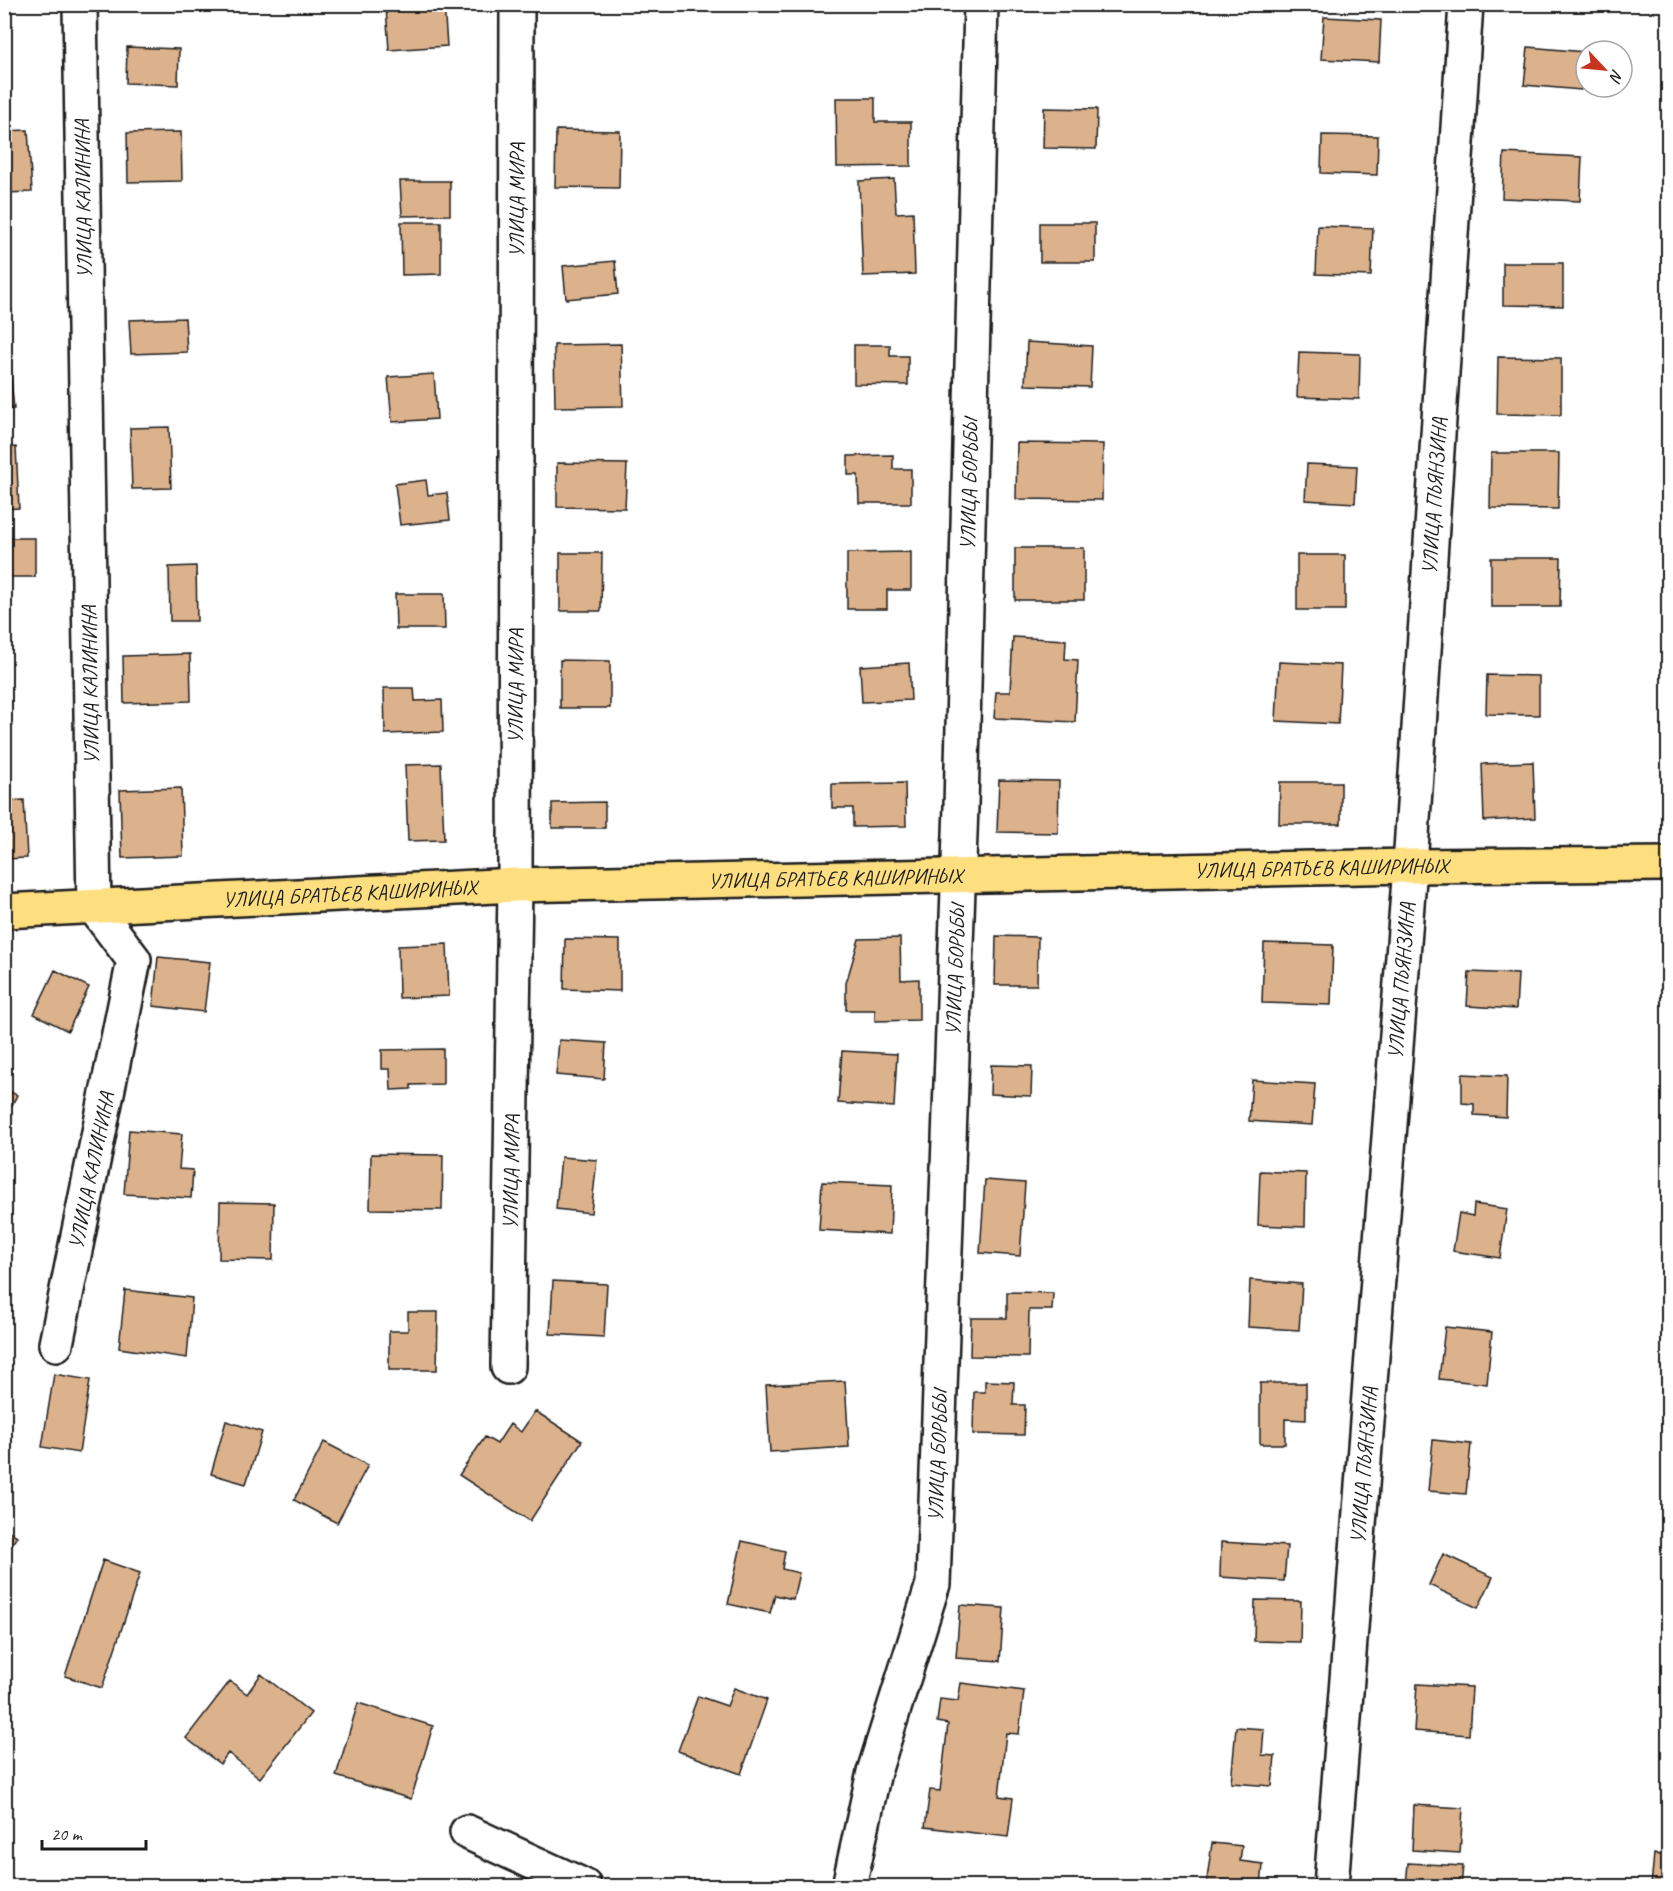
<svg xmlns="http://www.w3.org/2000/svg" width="1673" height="1891" viewBox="0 0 1673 1891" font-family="Caveat,sans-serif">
<rect width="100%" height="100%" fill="#fff"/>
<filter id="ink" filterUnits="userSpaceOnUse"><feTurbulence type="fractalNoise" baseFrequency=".0167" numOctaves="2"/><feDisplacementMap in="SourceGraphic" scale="12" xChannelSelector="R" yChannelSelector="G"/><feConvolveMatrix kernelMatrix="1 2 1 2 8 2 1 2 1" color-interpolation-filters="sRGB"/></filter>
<g filter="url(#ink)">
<path fill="#dcb28d" stroke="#1c1c1c" stroke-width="1.5" d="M444,4L447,46L389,50L386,8Z
M1324,17L1381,20L1379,62L1321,59Z
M127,47L179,49L178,85L126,83Z
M1528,47L1585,52L1581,90L1524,85Z
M836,98H875V122H911V166L837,167Z
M1044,108L1097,109L1096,149L1043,148Z
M28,130L32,192L4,193V131Z
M556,130L620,131L619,188L555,187Z
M181,132L182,181L128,182L127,133Z
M1322,135L1378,136L1377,175L1321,173Z
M1504,153L1582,157L1580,201L1502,198Z
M894,179L896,213L913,212L915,274L863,276L859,181Z
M400,181H450V215L402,216Z
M401,222H441V274L402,275Z
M1040,223H1095V262H1040Z
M1318,226L1373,228L1371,276L1316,274Z
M615,261L618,294L566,299L563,266Z
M1503,263H1563V306L1503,305Z
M4,272H8L12,313L4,314Z
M185,318L187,352L131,354L129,320Z
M1027,342L1092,346L1090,387L1025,385Z
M621,344L623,406L555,407L554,345Z
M854,345H890V356H908V385L854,384Z
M1299,352L1360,354L1359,399L1297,397Z
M1498,357L1561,358V415L1497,414Z
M10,369L14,409H4V370Z
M434,374L437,419L392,422L388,377Z
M169,427L171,488L132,489L130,428Z
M1017,443L1103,444L1102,500L1016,499Z
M16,447L19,508L4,509V448Z
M1491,453H1559L1558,509L1490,508Z
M893,455V469H911V503H859L858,475H848V456Z
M557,463L627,464L625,508L557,507Z
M1307,464L1357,466L1355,503L1305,500Z
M426,480L428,495L447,493L450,520L400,525L395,484Z
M4,538H35V577H4Z
M1015,548H1084V600H1015Z
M911,552V590H887V609H847V553Z
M560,553H602L601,611H560Z
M1297,555H1345V610H1297Z
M1491,558H1561L1560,607H1491Z
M196,566L197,621H170L169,567Z
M395,594H444L445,629H396Z
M1013,637L1066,640L1065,659L1078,660L1075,722L994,718L996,692H1010Z
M190,654L191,701L124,703L123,656Z
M560,660L610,661V708H560Z
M1279,662L1341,665L1338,724L1276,721Z
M909,663L911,700L862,702L860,666Z
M1487,675L1539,676V715L1486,714Z
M384,688H414L415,701L442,700L443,732L385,734Z
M1533,762L1535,818L1484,821L1482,764Z
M441,764L444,840L408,841L405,765Z
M999,780L1059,781L1058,833L997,832Z
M1280,782H1341V824H1279Z
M905,783L906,826L853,827V808H832V784Z
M181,788L183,856L122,858L120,790Z
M24,800L27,858L4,859V801Z
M605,802V828H552V803Z
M996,936L1038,937L1037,985H995Z
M900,938L901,980L919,979V1020L875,1021V1010H846V983L859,939Z
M565,939L620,940V991L564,989Z
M1264,943L1333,945L1331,1005L1262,1003Z
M447,944L449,996L399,998L398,946Z
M158,957L210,962L204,1012L153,1006Z
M55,970L89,987L68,1031L34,1014Z
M1469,972L1518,974L1516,1009L1467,1006Z
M559,1040L606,1043L604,1079L556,1075Z
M443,1049V1084L411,1085V1089L391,1090L390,1069H382V1050Z
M842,1051L897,1054L894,1107L838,1103Z
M991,1065L1032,1066L1031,1096L990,1094Z
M1462,1074L1507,1076L1506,1117L1474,1115V1104L1462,1103Z
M1252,1080L1315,1084L1312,1125L1249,1121Z
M4,1089L17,1095L4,1122Z
M129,1130L182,1134L179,1169L193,1170L191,1198L124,1194Z
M371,1154L443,1155L442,1210L370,1209Z
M561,1157L597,1160L591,1213L556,1209Z
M1260,1171L1306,1173L1305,1227L1258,1225Z
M985,1180L1025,1183L1020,1256L980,1253Z
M822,1182L892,1185L890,1234L819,1230Z
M220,1202L274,1203L273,1260L219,1259Z
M1474,1204L1507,1209L1500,1258L1453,1251L1459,1213L1473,1216Z
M1250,1280L1302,1284L1299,1330L1248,1327Z
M553,1281L607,1284L604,1337L550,1334Z
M125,1290L192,1298L187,1358L119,1348Z
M1007,1292L1053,1293L1052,1310H1029L1028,1357L970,1356L971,1318H1007Z
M408,1312H438L437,1370H389V1331H408Z
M1445,1327L1492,1332L1487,1384L1439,1379Z
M54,1374L90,1380L79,1453L42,1447Z
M845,1381L849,1447L770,1452L766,1385Z
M985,1381L1014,1382L1013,1405H1025L1024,1435L973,1434L974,1392H985Z
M1260,1383H1306V1420L1285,1419V1444H1260Z
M535,1411L582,1441L530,1521L459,1475L485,1437L497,1444L510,1424L521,1432Z
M226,1421L262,1432L246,1484L211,1474Z
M1433,1440L1471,1444L1466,1494L1428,1491Z
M324,1442L368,1465L337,1523L294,1500Z
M4,1528L17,1536L4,1558Z
M742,1541L785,1551L782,1569L799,1573L793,1599L775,1595L770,1613L728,1604Z
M1221,1542L1287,1546L1284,1581L1220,1577Z
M1443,1554L1493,1577L1478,1608L1429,1585Z
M103,1560L140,1573L102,1688L65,1676Z
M1255,1600L1301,1601L1300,1642L1254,1641Z
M960,1605L1004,1608L1000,1661L956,1658Z
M261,1674L311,1713L260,1778L228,1753L220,1764L186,1738L230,1681L247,1694Z
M961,1683L1024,1691L1019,1734L1006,1733L999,1796L1013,1798L1008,1837L925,1827L930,1790L940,1791L948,1724L937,1722L940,1699L958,1701Z
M1417,1684L1472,1687L1469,1735L1414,1731Z
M734,1688L767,1700L741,1774L678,1751L698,1696L727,1706Z
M358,1703L433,1726L411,1799L336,1776Z
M1236,1727L1264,1729L1262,1755L1275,1756L1272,1786L1231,1783Z
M1414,1805L1463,1808L1460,1853L1412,1850Z
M1212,1843L1242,1846L1240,1861L1263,1864L1261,1886H1206Z
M1654,1854L1668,1856V1886H1651Z
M1408,1863L1463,1866L1461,1886H1406Z"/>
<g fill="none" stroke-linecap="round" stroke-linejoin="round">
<g stroke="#1c1c1c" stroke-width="38">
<g id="minor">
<path id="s1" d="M56,1344L134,960L94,907L80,4"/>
<path id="s2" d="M508,1367L515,885L517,4"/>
<path d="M467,1832L584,1886"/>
<path id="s3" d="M849,1886L874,1772L933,1584L961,806L981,4"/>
<path id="s4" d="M1331,1886L1410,866L1466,4"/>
</g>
</g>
<g stroke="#1c1c1c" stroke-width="38">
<g id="major">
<path id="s5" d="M4,911L515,885L1410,866L1668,864"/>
</g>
</g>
<use href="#minor" stroke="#fff" stroke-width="33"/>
<use href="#major" stroke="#fedf80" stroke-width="33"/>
</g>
</g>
<g text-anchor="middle" stroke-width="6" stroke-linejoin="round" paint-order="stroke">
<g font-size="21" fill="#1c1c1c" stroke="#fff">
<text transform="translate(83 199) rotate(-91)" y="7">УЛИЦА КАЛИНИНА</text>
<text dy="7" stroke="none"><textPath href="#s2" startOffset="1167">УЛИЦА МИРА</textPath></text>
<text dy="7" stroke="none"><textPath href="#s3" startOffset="1414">УЛИЦА БОРЬБЫ</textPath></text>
<text dy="7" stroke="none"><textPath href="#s4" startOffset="1394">УЛИЦА ПЬЯНЗИНА</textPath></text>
<text transform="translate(90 685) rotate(-91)" y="7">УЛИЦА КАЛИНИНА</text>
<text dy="7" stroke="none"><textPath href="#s2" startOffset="681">УЛИЦА МИРА</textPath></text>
<text dy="7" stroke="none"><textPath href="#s5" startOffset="1318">УЛИЦА БРАТЬЕВ КАШИРИНЫХ</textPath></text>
<text dy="7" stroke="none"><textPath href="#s5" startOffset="832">УЛИЦА БРАТЬЕВ КАШИРИНЫХ</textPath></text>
<text dy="7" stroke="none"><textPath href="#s5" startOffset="346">УЛИЦА БРАТЬЕВ КАШИРИНЫХ</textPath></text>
<text dy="7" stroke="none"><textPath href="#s3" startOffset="928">УЛИЦА БОРЬБЫ</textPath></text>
<text dy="7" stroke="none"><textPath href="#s4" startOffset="908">УЛИЦА ПЬЯНЗИНА</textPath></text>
<text dy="7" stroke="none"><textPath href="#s1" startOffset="177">УЛИЦА КАЛИНИНА</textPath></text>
<text dy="7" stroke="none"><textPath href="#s2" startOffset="195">УЛИЦА МИРА</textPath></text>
<text dy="7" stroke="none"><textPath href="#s3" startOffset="442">УЛИЦА БОРЬБЫ</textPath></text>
<text dy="7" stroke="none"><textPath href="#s4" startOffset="422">УЛИЦА ПЬЯНЗИНА</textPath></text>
</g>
</g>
<rect width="1673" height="1891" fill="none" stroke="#fff" stroke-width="24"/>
<rect x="12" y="12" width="1649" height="1867" fill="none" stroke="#1c1c1c" stroke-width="2" filter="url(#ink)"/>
<g transform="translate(1604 69) rotate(116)"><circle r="28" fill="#ffffff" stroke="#a4a4a4" stroke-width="1.5"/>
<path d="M0-4.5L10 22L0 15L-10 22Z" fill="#c8321e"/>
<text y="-9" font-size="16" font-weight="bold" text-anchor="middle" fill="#1c1c1c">N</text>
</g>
<path d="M42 1840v9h104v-9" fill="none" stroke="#1c1c1c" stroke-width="3"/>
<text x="51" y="1840" font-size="18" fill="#1c1c1c" stroke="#ffffff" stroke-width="4.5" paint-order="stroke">20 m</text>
</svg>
